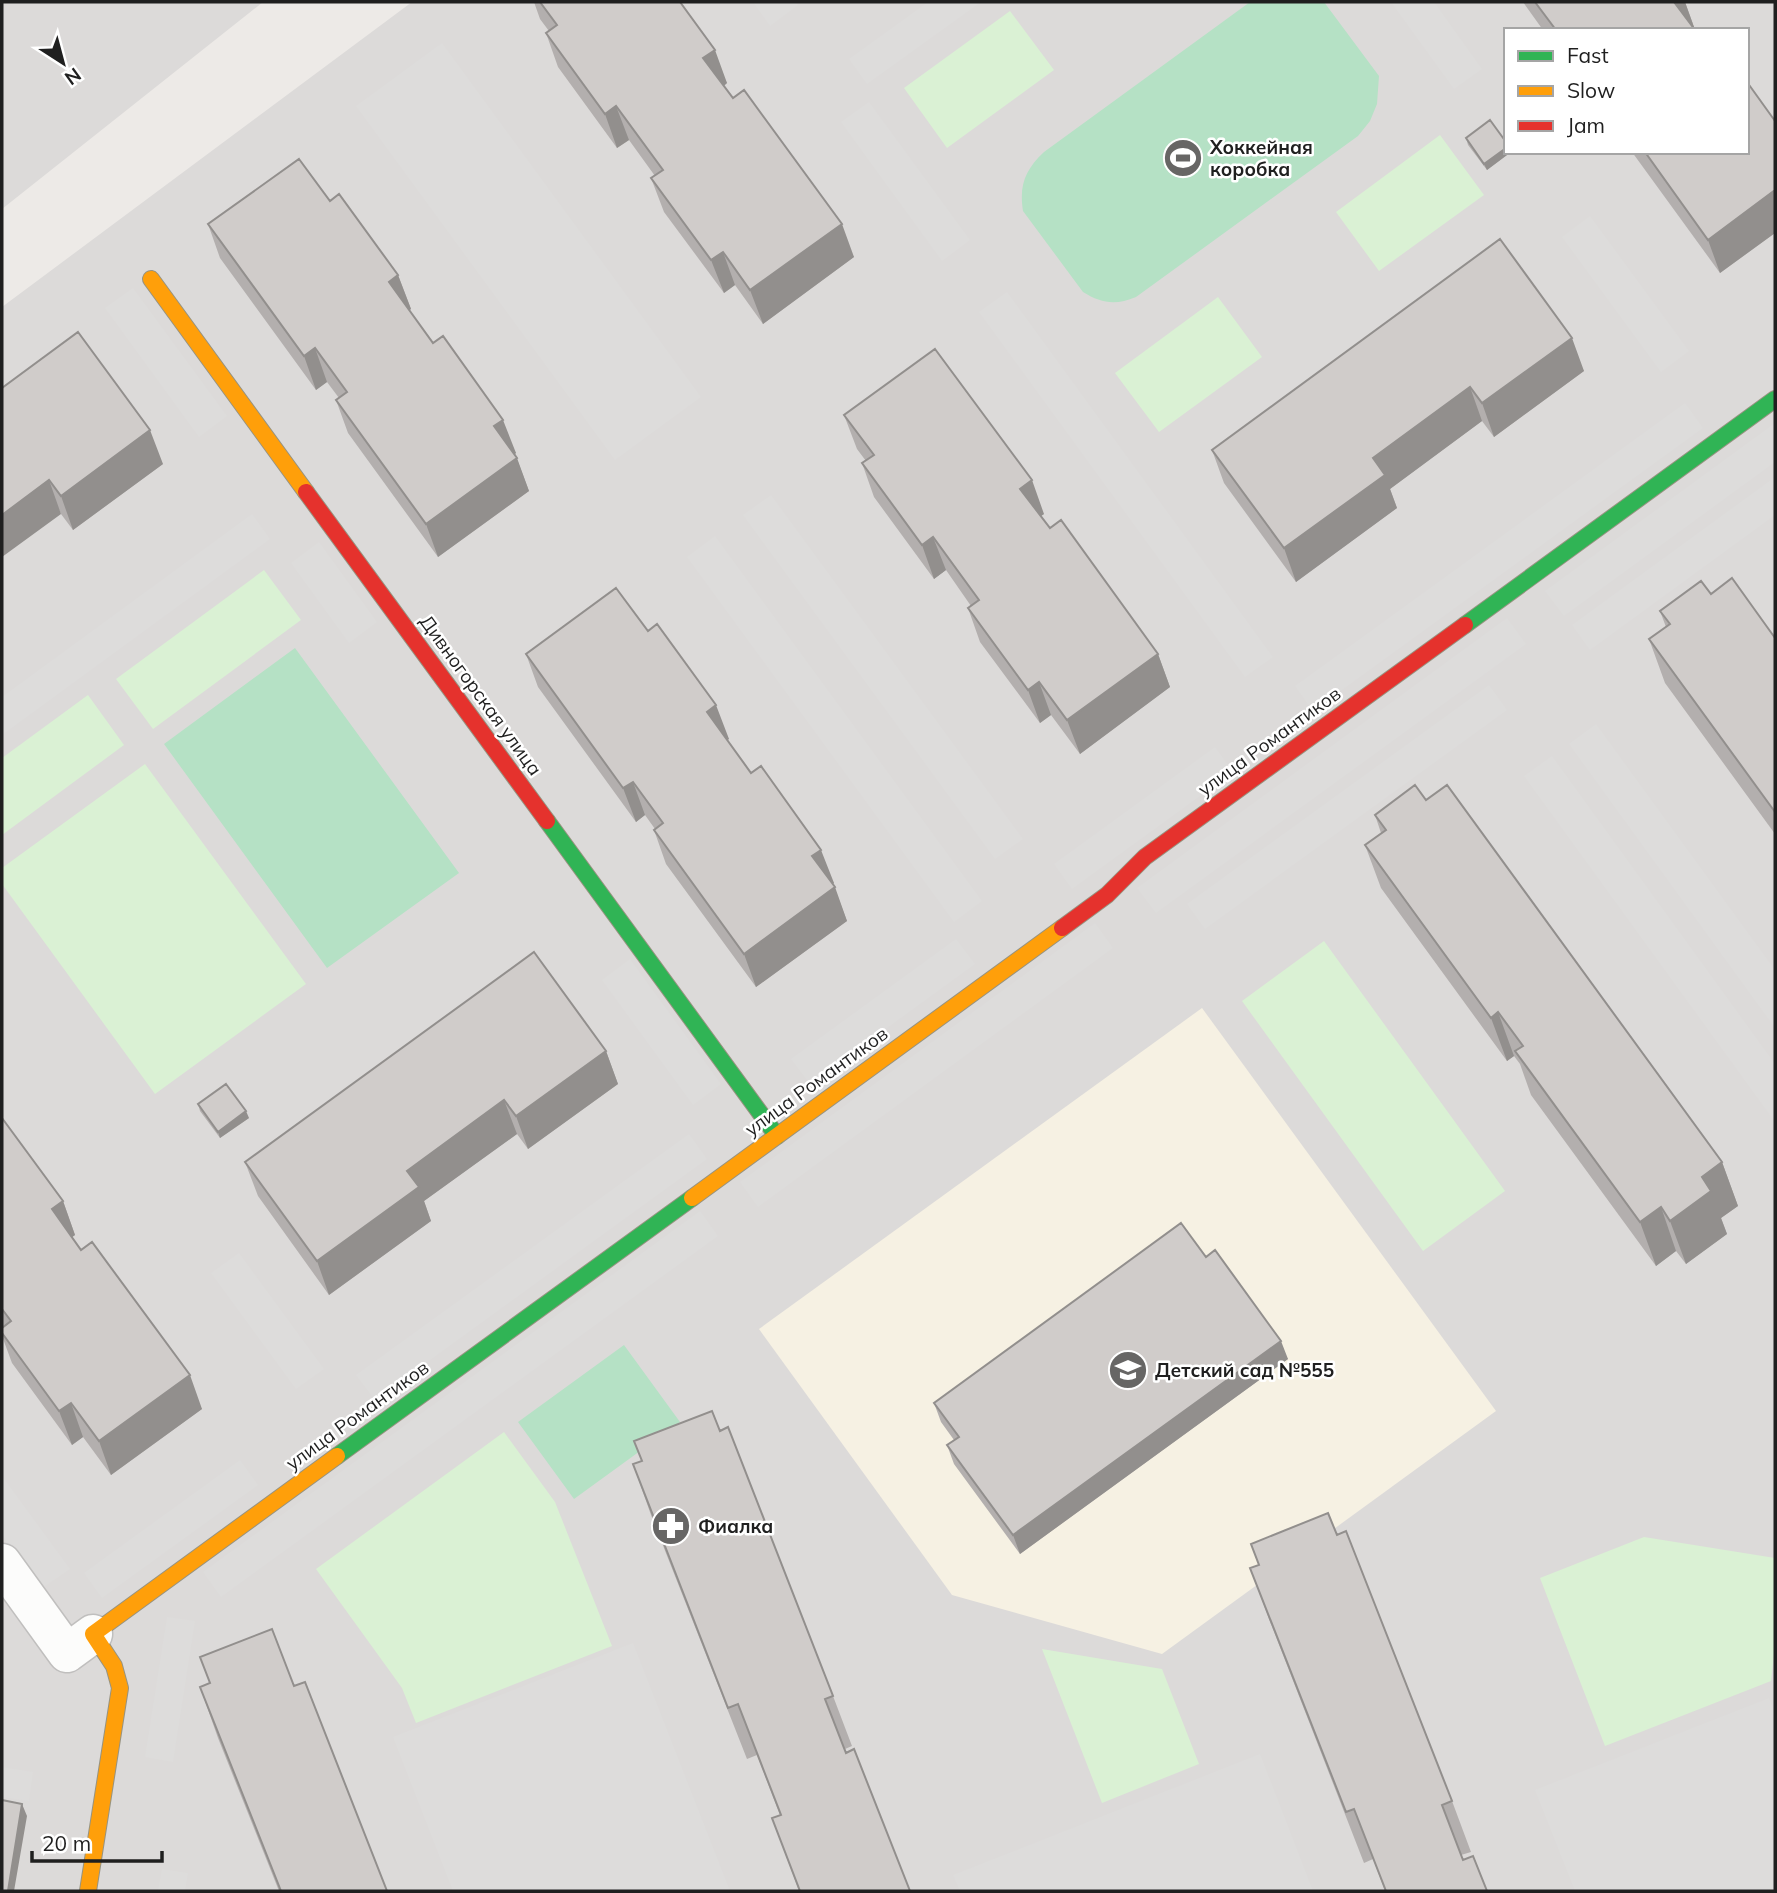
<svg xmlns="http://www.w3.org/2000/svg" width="1777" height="1893" viewBox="0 0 1777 1893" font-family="Mulish,sans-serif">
<rect width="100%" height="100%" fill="#edeae7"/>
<path fill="#dcdad9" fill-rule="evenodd" d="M2,2H263L2,209Z
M412,2H1775V1891H2V307ZM1506,30H1747V152H1506Z"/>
<path fill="#f6f1e3" d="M1202,1008L1496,1411L1162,1654L952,1595L759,1329Z"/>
<path fill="#daf1d4" d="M1010,11L1054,70L947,148L904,88Z
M1440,135L1484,195L1379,271L1336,212Z
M1218,297L1262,357L1159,432L1115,373Z
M264,570L301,620L153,729L116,679Z
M88,695L124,745L2,835V758Z
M145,764L306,984L155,1094L2,884V868Z
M1324,941L1505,1191L1423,1251L1242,1001Z
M504,1432L555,1502L612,1646L416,1723L402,1688L316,1569Z
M1644,1537L1775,1558V1645L1771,1681L1605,1746L1540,1578Z
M1042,1649L1162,1669L1199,1764L1102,1803Z"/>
<path fill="#b5e1c5" d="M1250,2H1324L1379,76L1377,104L1370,121L1358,136L1136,297C1115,306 1101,303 1083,292L1023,211C1019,185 1025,170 1044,152Z
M295,648L459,873L327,968L164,744Z
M624,1345L680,1422L574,1499L518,1422Z"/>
<path fill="#dddcdb" d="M753,2H795L798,5L770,26Z
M928,2H981L867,84L849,59Z
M1391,2H1434L1482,69L1454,89Z
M442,43L701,397L615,460L356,106Z
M869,102L970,240L942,261L841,122Z
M1590,216L1689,351L1661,372L1562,237Z
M133,288L227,416L199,437L105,308Z
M1007,292L1273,657L1245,677L979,312Z
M1685,403L1703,428L1313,711L1295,686Z
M1775,423V462L1564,616L1545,591Z
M1775,477V515L1590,650L1572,625Z
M771,495L1023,839L995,859L743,515Z
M252,514L270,539L2,735V697Z
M715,536L982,901L954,922L687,557Z
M319,542L377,622L349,643L291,563Z
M1507,618L1526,644L1156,913L1137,888Z
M1489,685L1507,710L1205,929L1187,904Z
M1596,724L1775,970V1028L1569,744Z
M1215,747L1233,772L1072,889L1054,864Z
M1552,756L1775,1064V1122L1524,776Z
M1095,923L1113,948L758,1207L740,1182Z
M956,939L975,964L810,1084L791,1059Z
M630,959L721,1084L693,1105L602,980Z
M689,1134L707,1159L375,1400L356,1375Z
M700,1211L718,1236L221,1597L203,1572Z
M239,1253L324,1369L296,1389L211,1273Z
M240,1460L258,1485L102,1598L84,1573Z
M2,1476L70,1569L41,1589L2,1535Z
M167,1617L195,1621L173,1762L145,1757Z
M633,1643L730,1891H453L393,1737Z
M1769,1698L1775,1713V1891H1575L1535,1790Z
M1260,1754L1313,1891H960L953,1875Z
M2,1767L33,1772L29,1801L2,1797Z
M162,1869L188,1873L185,1891H158Z"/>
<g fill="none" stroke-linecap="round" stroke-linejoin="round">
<g stroke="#c0bfbe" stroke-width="41">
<path id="street" d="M2,1563L67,1653L93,1634"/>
</g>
<g stroke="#979380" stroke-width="18">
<path id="fast" d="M1465,625L1775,399
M547,821L777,1136
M337,1456L692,1198"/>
</g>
<g stroke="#979380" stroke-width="18">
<path id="slow" d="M151,279L306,492
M692,1198L1062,928
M88,1891L120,1688L114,1666L93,1634L337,1456"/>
</g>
<g stroke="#979380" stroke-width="18">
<path id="jam" d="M306,492L547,821
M1062,928L1107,895L1145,857L1465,625"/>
</g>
<use href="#street" stroke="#fcfcfb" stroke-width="38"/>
<use href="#fast" stroke="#30b455" stroke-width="16"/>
<use href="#slow" stroke="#ff9f0a" stroke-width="16"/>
<use href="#jam" stroke="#e5322d" stroke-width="16"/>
</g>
<path fill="#b3afae" d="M534,2H680L727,83L724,86L854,257L763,324L735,285L724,293L664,212L651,178L655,176L629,140L617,148L558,67L546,33L549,31L540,19Z
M1523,2H1685L1694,27H1693L1695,30H1543Z
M1775,121V233L1720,273L1632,152H1747Z
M1466,138L1511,152L1487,170L1468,145Z
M330,201L398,275L411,309L409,310L516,453L515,454L529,491L438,557L348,433L336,400L339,398L327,382L316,390L220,258L208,224Z
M1500,239L1584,371L1494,437L1482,421L1390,489L1397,508L1296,582L1224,483L1212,450Z
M2,388L163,464L73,530L61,514Z
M844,415L1044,514L1041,516L1050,528L1158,654L1170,687L1080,754L1051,715L1040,723L980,642L968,608L971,606L946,570L934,579L874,497L862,463L866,461L857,449Z
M1711,594L1775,638V834L1665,683L1649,639L1666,627L1660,611Z
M648,631L729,739L727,740L834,883L833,884L847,921L756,987L666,864L654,830L655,829L645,815L636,822L538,687L526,654Z
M1426,800L1722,1162L1738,1206L1721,1218L1727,1234L1686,1264L1676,1251L1656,1266L1531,1095L1520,1064L1514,1056L1507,1061L1381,888L1365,845L1381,833L1375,815Z
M606,1051L618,1084L528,1149L517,1134L424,1201L431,1221L329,1295L258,1196L245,1162Z
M198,1104L249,1118L220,1138L200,1111Z
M2,1118L63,1201L75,1235L72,1237L202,1409L111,1475L83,1437L72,1445L12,1363L2,1336V1328L3,1327L2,1326Z
M1206,1257L1288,1359L1020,1554L954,1464L947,1445L954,1440L941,1422L934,1403Z
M720,1431L833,1696L852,1746L845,1749L910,1891H799L772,1818L780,1815L757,1755L747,1759L651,1515L633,1464L642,1461L634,1441Z
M1337,1535L1452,1801L1471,1852L1461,1855L1463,1860L1487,1891H1385L1373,1859L1364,1863L1269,1619L1250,1568L1259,1565L1251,1544Z
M200,1657L294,1686L387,1891H279L218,1738L200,1687L210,1684Z"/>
<path fill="#928f8d" d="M1674,2H1685L1694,27L1690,30Z
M715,50L727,83L716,92L703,58Z
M616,106L629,140L617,148L605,114Z
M1506,148V152H1511L1487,170L1484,164Z
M1775,190V233L1720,273L1708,240Z
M842,224L854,257L763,324L750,290Z
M723,252L735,285L724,293L711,260Z
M398,275L411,309L401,316L389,282Z
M1572,338L1584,371L1494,437L1482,403Z
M315,348L327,382L316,390L304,356Z
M1470,387L1482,421L1390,489L1397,508L1296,582L1284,548L1373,458Z
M503,420L516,453L507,460L494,426Z
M150,430L163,464L73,530L61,496Z
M517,458L529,491L438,557L426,524Z
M49,480L61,514L2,557V515Z
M1032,480L1044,514L1032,522L1020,489Z
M933,537L946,570L934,579L922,545Z
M1158,654L1170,687L1080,754L1067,720Z
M1039,682L1051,715L1040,723L1028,690Z
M716,705L729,739L719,745L707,712Z
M633,782L645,815L636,822L623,788Z
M821,850L834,883L825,890L812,856Z
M835,887L847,921L756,987L744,954Z
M1498,1012L1514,1056L1507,1061L1491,1018Z
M606,1051L618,1084L528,1149L516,1116Z
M504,1100L517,1134L424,1201L431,1221L329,1295L317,1261L407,1171Z
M246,1111L249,1118L220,1138L218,1132Z
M1722,1162L1738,1206L1721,1218L1727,1234L1686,1264L1670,1221L1702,1177Z
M63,1201L75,1235L64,1243L52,1209Z
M1661,1207L1676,1251L1656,1266L1640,1222Z
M1281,1341L1288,1359L1020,1554L1013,1535Z
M190,1375L202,1409L111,1475L99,1441Z
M71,1403L83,1437L72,1445L59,1411Z
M22,1804L27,1816L14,1891H8Z"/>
<path fill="#d0ccca" stroke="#928f8d" stroke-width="2" d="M540,2H680L715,50L703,58L733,98L744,90L842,224L750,290L723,252L711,260L651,178L663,170L616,106L605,114L546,33L557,25Z
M1535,2H1674L1695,30H1556Z
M1747,82L1775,121V190L1708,240L1645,152H1747Z
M1490,120L1506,142V148L1484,164L1466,138Z
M299,159L330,201L339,194L398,275L389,282L433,343L443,336L503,420L494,426L517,458L426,524L336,400L347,392L315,348L304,356L208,224Z
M1500,239L1572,338L1482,403L1470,387L1373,458L1385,475L1284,548L1212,450Z
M78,332L150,430L61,496L49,480L2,515V388Z
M935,349L1032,480L1020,489L1050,528L1061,520L1158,654L1067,720L1039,682L1028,690L968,608L979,600L933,537L922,545L862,463L874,455L844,415Z
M1732,578L1775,638V812L1649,639L1670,624L1660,611L1701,581L1711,594Z
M616,588L648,631L657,624L716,705L707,712L751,773L761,766L821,850L812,856L835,887L744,954L654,830L663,823L633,782L623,788L526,654Z
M1415,785L1426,800L1447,785L1722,1162L1702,1177L1711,1191L1670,1221L1661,1207L1640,1222L1515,1051L1523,1046L1498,1012L1491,1018L1365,845L1386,830L1375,815Z
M534,952L606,1051L516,1116L504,1100L407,1171L419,1187L317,1261L245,1162Z
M226,1084L246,1111L218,1132L198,1104Z
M2,1118L63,1201L52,1209L81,1250L92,1242L190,1375L99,1441L71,1403L59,1411L2,1333V1328L11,1321L2,1309Z
M1181,1223L1206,1257L1215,1250L1281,1341L1013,1535L947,1445L959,1437L934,1403Z
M712,1411L720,1431L728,1427L833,1696L825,1699L846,1753L854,1749L910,1891H800L772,1818L781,1815L738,1704L728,1708L633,1464L642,1461L634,1441Z
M1328,1513L1337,1535L1346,1531L1452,1801L1442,1805L1463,1860L1473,1856L1487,1891H1386L1354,1809L1346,1812L1250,1568L1259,1565L1251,1544Z
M272,1629L294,1686L305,1682L387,1891H281L200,1687L210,1683L200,1657Z
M2,1800L22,1804L8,1891H2Z"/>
<defs>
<g id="stadium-disc" transform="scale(2.0125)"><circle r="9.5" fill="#676665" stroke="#fff"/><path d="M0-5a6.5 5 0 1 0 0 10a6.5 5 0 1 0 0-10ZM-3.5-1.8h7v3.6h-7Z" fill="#fff"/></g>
<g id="school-disc" transform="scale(2.0125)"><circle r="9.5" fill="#676665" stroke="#fff"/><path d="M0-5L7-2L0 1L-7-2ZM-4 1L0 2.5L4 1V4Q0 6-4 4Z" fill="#fff"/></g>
<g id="pharmacy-disc" transform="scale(2.0125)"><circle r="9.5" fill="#676665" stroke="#fff"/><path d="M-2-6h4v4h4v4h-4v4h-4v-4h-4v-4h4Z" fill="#fff"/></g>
</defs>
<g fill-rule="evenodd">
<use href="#stadium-disc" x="1183" y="158"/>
<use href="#school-disc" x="1128" y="1370"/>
<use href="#pharmacy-disc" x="671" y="1526"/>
</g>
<g text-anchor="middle" stroke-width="5" stroke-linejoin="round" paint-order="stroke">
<g font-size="19" font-weight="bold" fill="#1f1f1f" stroke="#fff" text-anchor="start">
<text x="1210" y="154">Хоккейная<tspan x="1210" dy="22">коробка</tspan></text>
<text x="1155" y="1377">Детский сад №555</text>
<text x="698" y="1533">Фиалка</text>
</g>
<g font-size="19" fill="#1f1f1f" stroke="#fff">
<text transform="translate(481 695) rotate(54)" y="7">Дивногорская улица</text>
<text transform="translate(1269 741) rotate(-36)" y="7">улица Романтиков</text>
<text transform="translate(816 1081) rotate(-36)" y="7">улица Романтиков</text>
<text transform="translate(357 1415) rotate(-36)" y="7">улица Романтиков</text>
</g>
</g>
<rect width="1777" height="1893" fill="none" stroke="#1f1f1f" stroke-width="7"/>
<rect x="1504" y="28" width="245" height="126" fill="#ffffff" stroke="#a5a5a5" stroke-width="2"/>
<rect x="1518" y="51" width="35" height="10" fill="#30b455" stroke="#a5a5a5" stroke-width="2"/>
<text x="1567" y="63" font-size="21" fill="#1f1f1f">Fast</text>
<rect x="1518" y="86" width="35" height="10" fill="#ff9f0a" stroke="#a5a5a5" stroke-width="2"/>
<text x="1567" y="98" font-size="21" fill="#1f1f1f">Slow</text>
<rect x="1518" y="121" width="35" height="10" fill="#e5322d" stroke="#a5a5a5" stroke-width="2"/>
<text x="1567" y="133" font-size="21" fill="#1f1f1f">Jam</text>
<g transform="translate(63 63) rotate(144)" stroke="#ffffff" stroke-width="5" paint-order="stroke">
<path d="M0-5L12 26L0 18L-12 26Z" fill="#1f1f1f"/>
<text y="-10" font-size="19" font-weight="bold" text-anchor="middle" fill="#1f1f1f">N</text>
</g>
<path d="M32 1851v10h130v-10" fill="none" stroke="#1f1f1f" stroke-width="3.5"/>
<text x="42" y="1851" font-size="21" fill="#1f1f1f" stroke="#ffffff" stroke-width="5" paint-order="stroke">20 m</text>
</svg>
